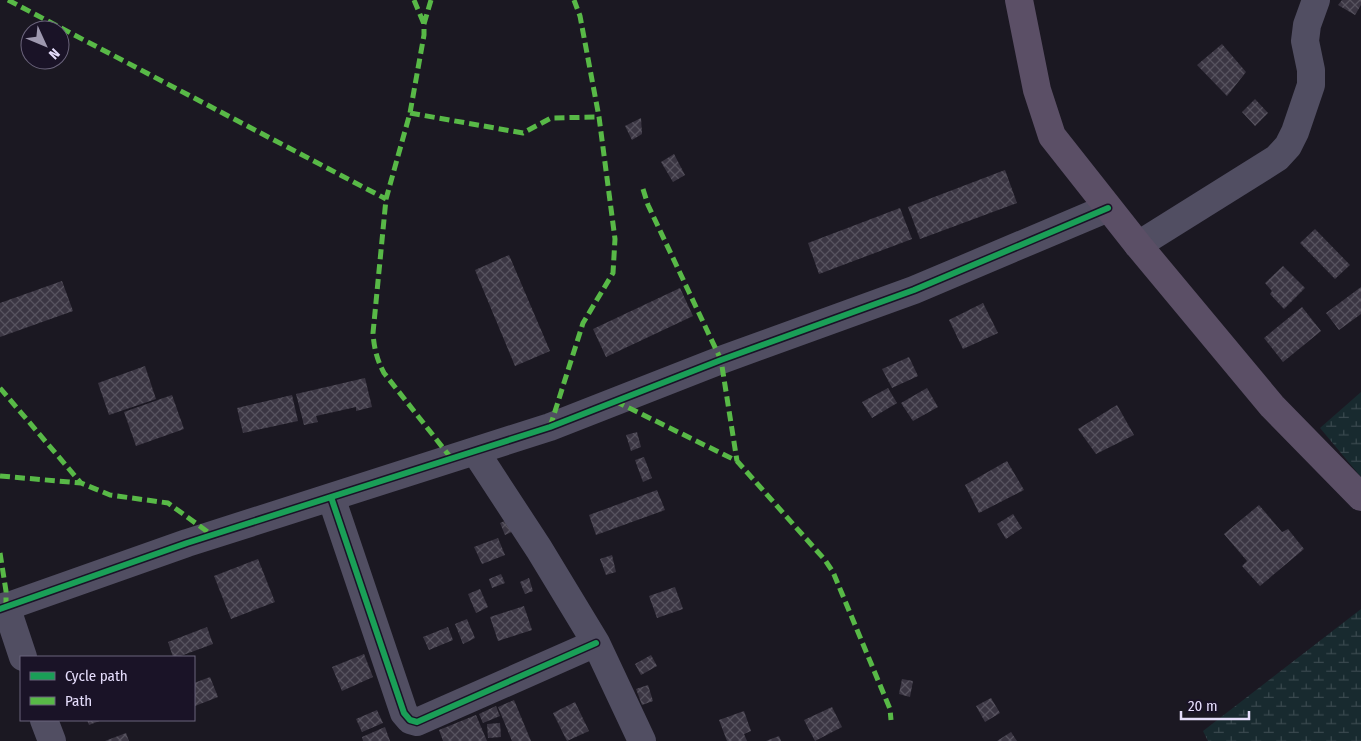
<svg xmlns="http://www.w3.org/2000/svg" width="1361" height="741" viewBox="0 0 1361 741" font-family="'Fira Sans Condensed',sans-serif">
<defs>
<pattern id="wetland-marsh" width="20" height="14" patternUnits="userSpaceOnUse" patternTransform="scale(1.25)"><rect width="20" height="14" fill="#182a2f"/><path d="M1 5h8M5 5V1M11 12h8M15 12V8" fill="none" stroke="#39484e"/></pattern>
<pattern id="building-cross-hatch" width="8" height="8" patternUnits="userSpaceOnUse" patternTransform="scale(1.25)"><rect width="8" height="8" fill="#3b3643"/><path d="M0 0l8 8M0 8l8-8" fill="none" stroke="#57535f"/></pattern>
</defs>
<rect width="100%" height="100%" fill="#1b1822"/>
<path fill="url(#wetland-marsh)" d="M1361,392V477L1320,428Z
M1361,609V741H1208L1203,731Z"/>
<path fill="url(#building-cross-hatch)" d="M1342,0H1361V5L1355,15L1338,5Z
M1222,44L1246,72L1227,96L1197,65Z
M1255,99L1268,113L1255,126L1242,112Z
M641,118L642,134L632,140L625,126Z
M674,154L685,175L673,182L661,162Z
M1005,170L1017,203L920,239L908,207Z
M900,208L912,239L819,274L808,243Z
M1315,229L1350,265L1335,279L1300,243Z
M509,255L550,351L515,366L475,270Z
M1283,266L1305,288L1284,309L1270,294L1272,291L1265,283Z
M62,281L73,311L0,337V303Z
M1361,287V314L1339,330L1326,313Z
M680,288L693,316L606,357L593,329Z
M983,303L998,333L963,349L949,320Z
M1302,307L1321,331L1283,362L1264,338Z
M909,357L918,376L892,388L882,369Z
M145,366L156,399L109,415L98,383Z
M365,378L372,407L356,411V407L316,416L318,422L304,425L296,394Z
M888,388L897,403L872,418L862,402Z
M927,388L938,407L913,421L901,403Z
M172,395L184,429L136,446L124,412Z
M292,395L298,421L243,433L237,408Z
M1117,405L1134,435L1096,454L1078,429Z
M637,432L641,447L631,451L626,435Z
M644,457L652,478L643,482L635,460Z
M1007,461L1024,490L979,513L965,485Z
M657,490L665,510L596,535L589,515Z
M1259,505L1282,532L1288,529L1304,549L1260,586L1242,566L1247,561L1224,534Z
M1013,514L1022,528L1006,539L997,524Z
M509,519L514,531L505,535L500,523Z
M498,538L505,555L482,564L474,547Z
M612,555L616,572L606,575L600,559Z
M258,559L275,602L231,619L214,576Z
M501,574L505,583L492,588L489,579Z
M529,578L533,591L525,594L520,582Z
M675,587L683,609L657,618L649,596Z
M480,589L488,607L476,613L468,594Z
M524,606L532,630L498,641L490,617Z
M467,619L475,638L463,644L455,624Z
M207,627L213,644L178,657H173L168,642Z
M448,627L453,640L429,650L423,637Z
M364,654L373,677L342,691L332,667Z
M651,655L657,666L641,675L635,664Z
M210,677L218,697L195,706L194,683Z
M902,679L913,681L910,697L899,694Z
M648,685L653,701L642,705L636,689Z
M991,698L1000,713L985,722L976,706Z
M514,700L531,741H512L498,707Z
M575,702L589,731L567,741L553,713Z
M496,706L500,716L483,723L479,714Z
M832,707L842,727L815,741L804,720Z
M377,710L383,723L362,732L356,719Z
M744,711L751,731L744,734L747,741H727L719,720Z
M476,715L487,741H443L439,730Z
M87,720H102L89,725Z
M500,723L501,737L488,738L487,724Z
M385,727L390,741H363L362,737Z
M1011,732L1017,741H997Z
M126,733L129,741H105Z
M779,736L781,741H766Z"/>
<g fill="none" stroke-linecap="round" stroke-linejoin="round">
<path stroke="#514e62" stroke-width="28" d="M1138,245L1277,158L1288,146L1295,132L1311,85V70L1305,41L1307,25L1316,0
M475,451L539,549L596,643L642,741
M331,497L404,713L410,720L417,722L596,643
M6,606L23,657
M0,609L187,543L550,427L721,360L914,290L1108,208
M44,720L52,741"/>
<path stroke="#5b4f66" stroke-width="28" d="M1019,0L1037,90L1052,136L1138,245L1272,406L1361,497"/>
<path stroke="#58b947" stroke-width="5" stroke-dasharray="10 5" stroke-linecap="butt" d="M8,0L386,199
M414,0L424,24
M431,0L424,24V35L410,113L386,199L373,333C374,348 377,360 384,373L451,458
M410,113L523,133L551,118L599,117
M643,189L648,205L721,360L737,461
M0,388L81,483
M615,401L737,461L825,560L833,572L890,709L891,720
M550,427L583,323L613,273L615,239L599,117L580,16L574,0
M0,476L81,483L110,495L168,503L212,535
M0,553L6,591V606"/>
<g stroke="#1a1327" stroke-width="9">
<path id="cycleway" d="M331,497L404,713L410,720L417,722L596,643
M0,609L187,543L550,427L721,360L914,290L1108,208"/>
</g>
<use href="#cycleway" stroke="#1a9f57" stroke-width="6"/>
</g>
<rect x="20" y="656" width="175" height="65" fill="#1a1327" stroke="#6b647c"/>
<rect x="30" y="672" width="25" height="8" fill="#1a9f57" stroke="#6b647c"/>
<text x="65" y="681" font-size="15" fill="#e5ddfb">Cycle path</text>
<rect x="30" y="697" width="25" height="8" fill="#58b947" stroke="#6b647c"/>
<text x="65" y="706" font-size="15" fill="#e5ddfb">Path</text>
<g transform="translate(45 45) rotate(134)"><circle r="24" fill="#1a1327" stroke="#6b647c"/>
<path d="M0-4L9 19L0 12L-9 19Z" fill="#9e98af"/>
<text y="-8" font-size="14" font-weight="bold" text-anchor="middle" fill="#e5ddfb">N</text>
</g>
<path d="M1181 711v8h68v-8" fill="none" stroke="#e5ddfb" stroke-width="2.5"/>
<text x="1188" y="711" font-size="15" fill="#e5ddfb" stroke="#1a1327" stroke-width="4" paint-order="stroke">20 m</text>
</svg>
